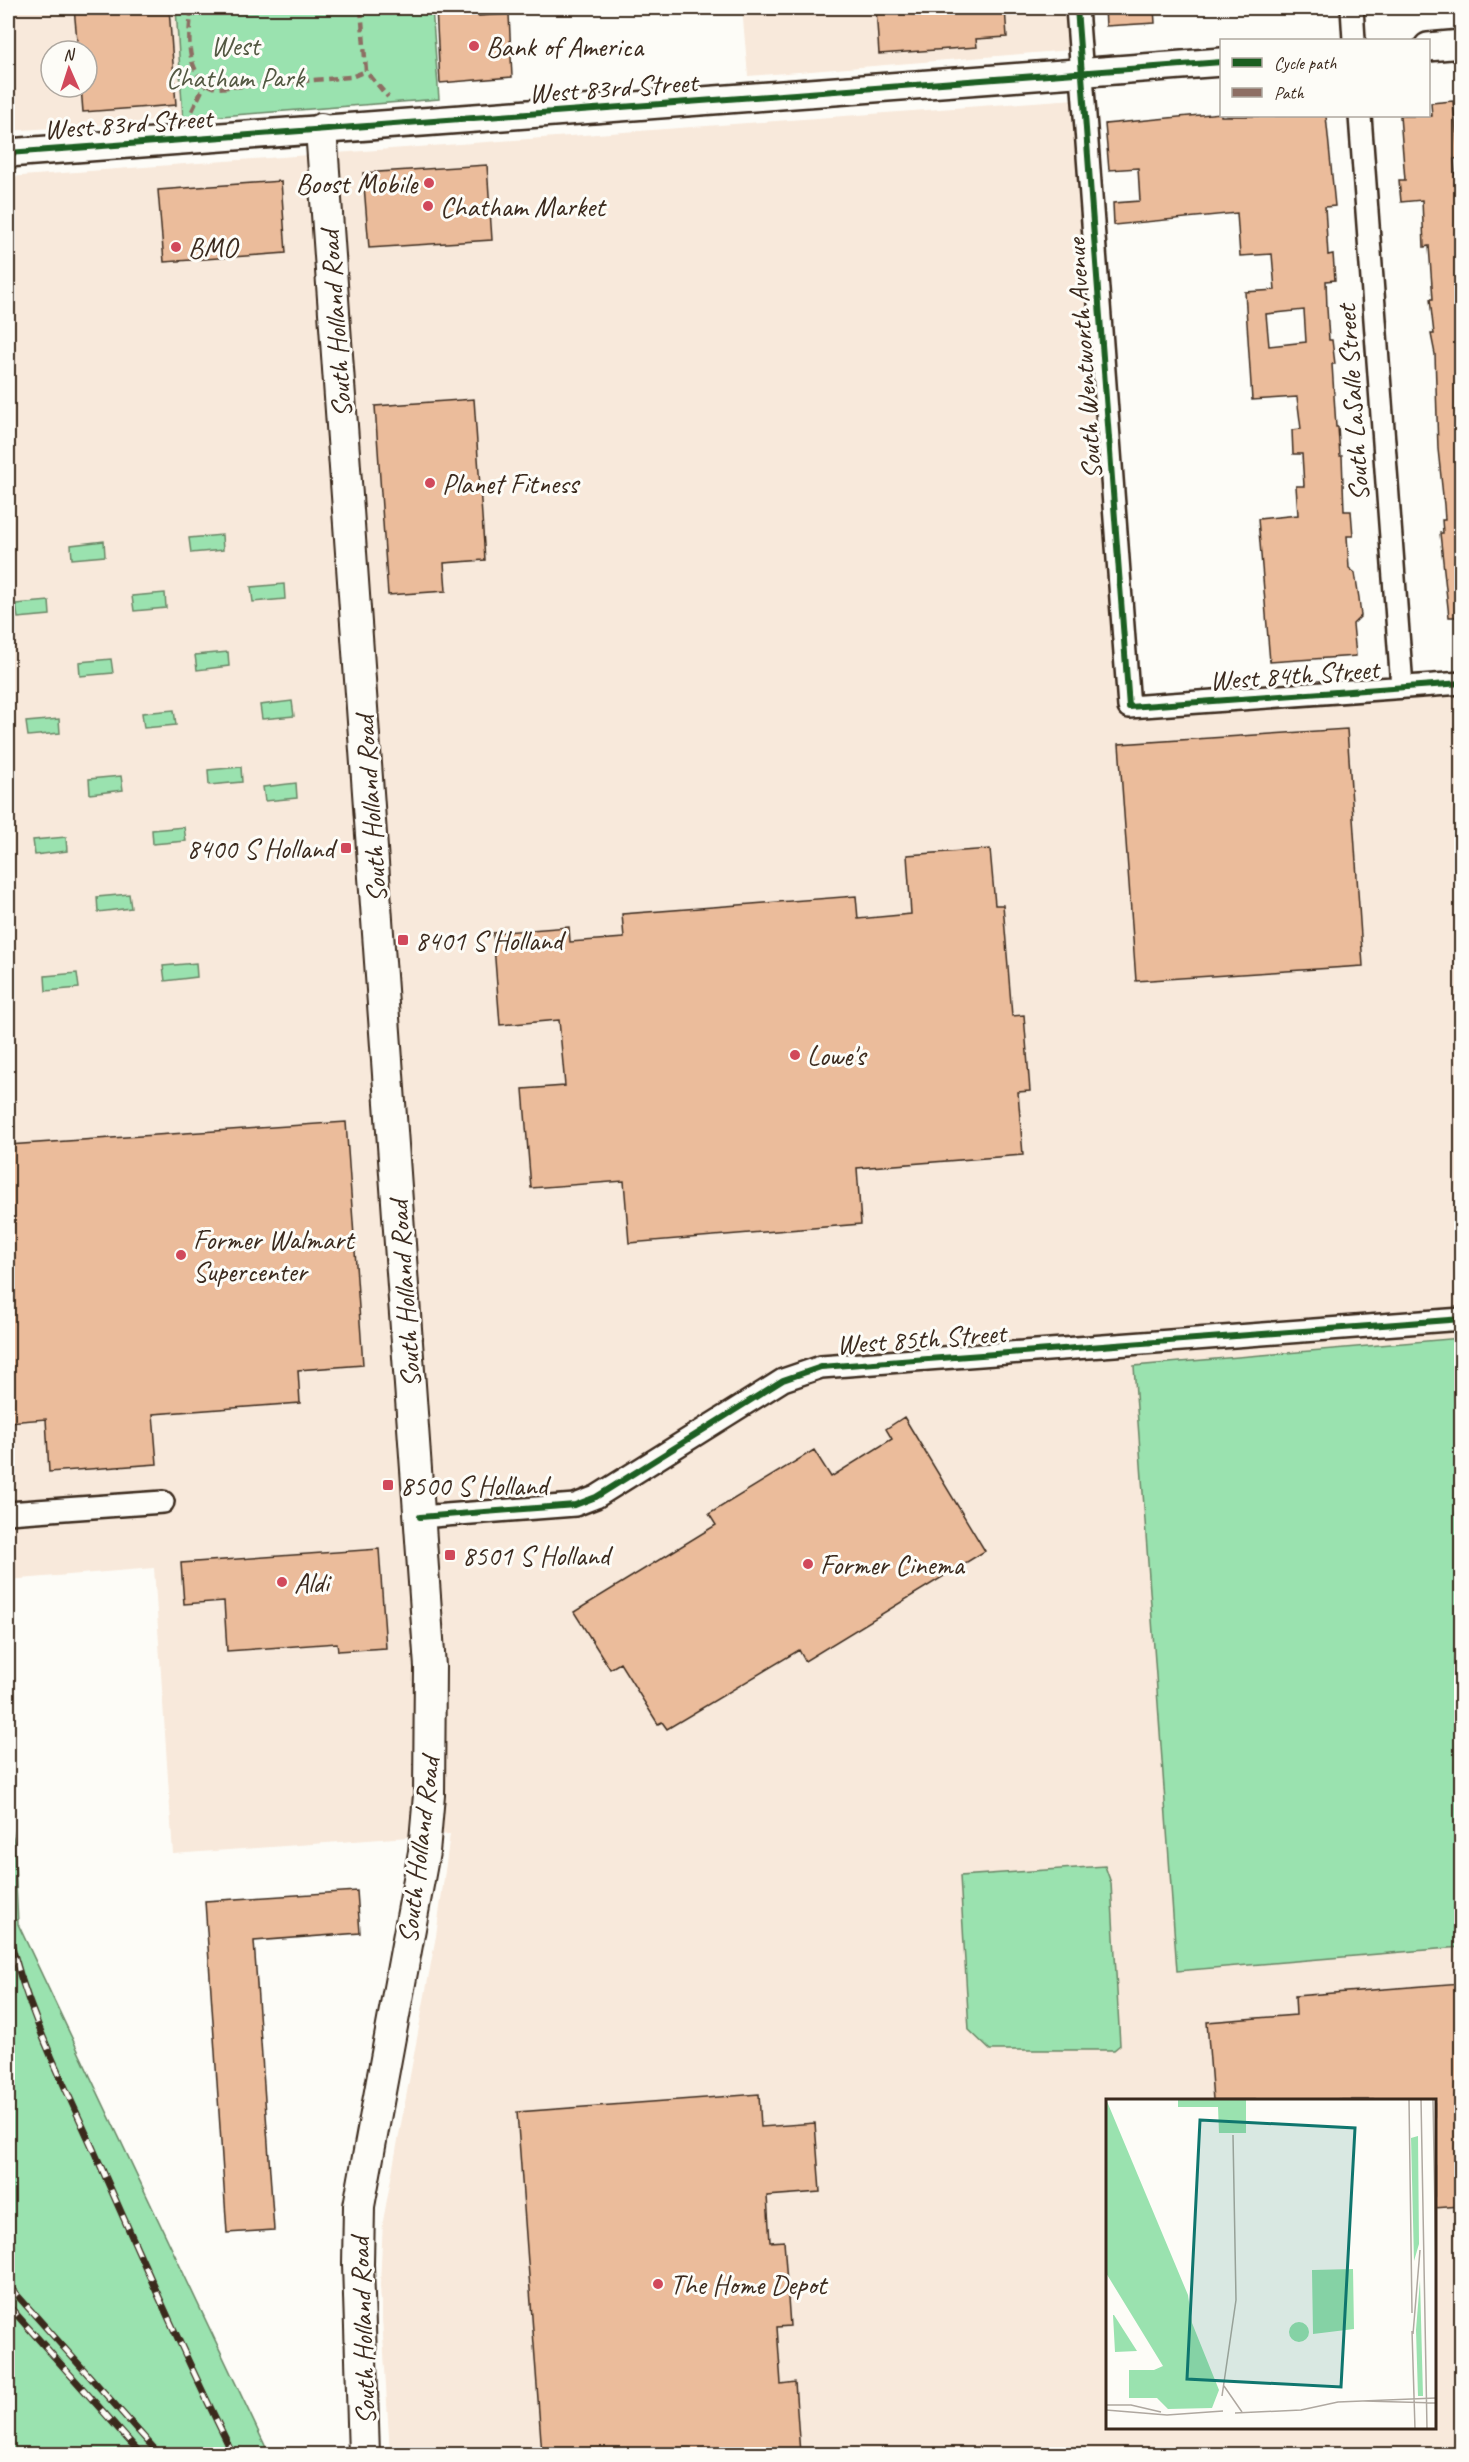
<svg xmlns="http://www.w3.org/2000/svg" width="1469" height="2462" viewBox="0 0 1469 2462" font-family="Caveat,sans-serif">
<rect width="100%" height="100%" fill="#fdfcf7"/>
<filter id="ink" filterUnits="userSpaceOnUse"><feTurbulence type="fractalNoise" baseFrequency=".0167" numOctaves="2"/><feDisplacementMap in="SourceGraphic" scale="12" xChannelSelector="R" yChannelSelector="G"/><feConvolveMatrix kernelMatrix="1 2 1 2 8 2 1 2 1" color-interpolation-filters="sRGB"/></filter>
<g filter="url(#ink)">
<path fill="#f8e9db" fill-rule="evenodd" d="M8,8H176L183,119L8,131ZM51,51H87V87H51Z
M742,8H1067L1071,50L748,76Z
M1075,99L1118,701L1461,676V1338L1135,1366L1177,1971L1461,1947V2454H390L380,2285L383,2221L436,1936L450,1834L173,1854L154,1568L8,1580V177ZM1108,2100H1434V2428H1108Z"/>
<path fill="#9ae2af" stroke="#6a8666" stroke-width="1.5" d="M176,8H432L439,99L183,119Z
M222,535L223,550L191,553L189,538Z
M104,541L105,556L72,559L71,545Z
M284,584L285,599L253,602L251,587Z
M165,593L166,608L134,611L132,596Z
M49,601L50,615L18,618L16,604Z
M228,652L229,666L197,670L195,655Z
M111,659L113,673L80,676L79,662Z
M292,701L294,716L262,719L260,705Z
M174,710L176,725L144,728L142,713Z
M59,719L60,733L28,736L26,722Z
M241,767L242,782L209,785L208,770Z
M121,776L123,790L90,794L89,779Z
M296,783L297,798L265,801L263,787Z
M184,827L186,841L153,844L152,830Z
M66,837L67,851L35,855L33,840Z
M129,894L131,908L98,912L97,897Z
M196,963L197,977L165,981L163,966Z
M77,973L79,988L46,991L45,976Z
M1461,1338V1947L1177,1971L1134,1366Z
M8,1814L14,1842L18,1924L269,2454H8Z
M1105,1866L1111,1883L1120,2045L1114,2050H990L969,2030L960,1876Z"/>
<path fill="#ebbc9b" stroke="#3b2a1e" stroke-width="1.5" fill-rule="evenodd" d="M74,8H169L176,105L83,112L81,87H87V51H78Z
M436,8H479V16L509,14L512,77L440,83Z
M876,8H1005L1007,37L976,39L977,47L879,54Z
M1105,8H1154L1155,23L1106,26Z
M1453,101L1459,158L1454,159L1458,220L1461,219V617H1449L1440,533H1443L1442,520H1445L1444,505L1438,449L1435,354L1431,334H1434L1430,299H1433L1429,246L1424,247L1422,200L1401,202L1399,180H1405L1400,116H1432L1431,103Z
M1221,113V116H1326L1335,206L1325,207L1328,255L1333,254L1335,280L1326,281L1327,308L1329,340H1332L1335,364H1332L1336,427H1338L1340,456H1342L1344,511H1351L1353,536H1347L1349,568L1355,573L1359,598L1361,616L1353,624L1356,656L1270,662L1258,519L1298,515L1296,486H1304L1302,454H1293L1292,430L1301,429L1297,397L1252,400L1245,292L1275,290L1272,254L1240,256L1237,213L1114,225L1113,203L1140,201L1138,168L1109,170L1105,124ZM1304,310L1306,342L1269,346L1266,314Z
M487,165L492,240L369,248L363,173Z
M281,181L286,253L164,262L158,190Z
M474,399L485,560L444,563L446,591L388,595L375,406Z
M1347,729L1363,966L1136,981L1119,744Z
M990,849L995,905H1003L1012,1016L1024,1015L1030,1091L1018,1092L1023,1155L857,1168L861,1224L629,1243L624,1181L531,1188L523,1089L565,1086L559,1020L500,1025L493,933L569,927L570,942L624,938L622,914L856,896L858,919L911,914L907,855Z
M346,1122L363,1365L298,1370L300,1403L153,1414L157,1464L49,1472L46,1419L8,1422V1145Z
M904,1417L985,1551L805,1661L799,1650L667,1729L662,1722L658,1724L620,1663L610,1669L574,1612L716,1525L709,1514L814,1450L831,1477L892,1439L886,1429Z
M379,1549L386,1648L338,1651L337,1643L227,1651L224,1601L184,1604L181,1563Z
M357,1891L360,1933L254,1941L274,2230L227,2233L205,1901Z
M1461,1983V2206L1434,2208V2100H1213L1207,2022L1296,2015L1295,1996Z
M759,2094L761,2127L815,2123L820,2192L767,2196L770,2242L784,2241L790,2326L777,2327L781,2384L795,2382L800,2454H542L517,2112Z"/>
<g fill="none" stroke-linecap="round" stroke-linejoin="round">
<g stroke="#3b2a1e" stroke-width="26">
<path id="minor" d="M1077,8L1129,707L1462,683
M1352,8L1354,40
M1360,116L1402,687
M8,1513L163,1502
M420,1517L575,1505L596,1497L783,1380L821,1367L1462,1319"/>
</g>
<g stroke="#3b2a1e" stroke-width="32">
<path id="tertiary" d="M1428,47L1462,44
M8,153L1222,62"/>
</g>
<g stroke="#3b2a1e" stroke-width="34">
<path id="secondary" d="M321,129L430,1667L429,1795L424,1852L359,2206L358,2264L364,2454"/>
</g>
<use href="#minor" stroke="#fdfcf7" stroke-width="21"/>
<use href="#tertiary" stroke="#fdfcf7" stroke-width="27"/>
<use href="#secondary" stroke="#fdfcf7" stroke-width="30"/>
<g stroke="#3b2a1e" stroke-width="7">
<path id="rail" d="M8,1930C25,2007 62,2080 94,2151C139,2253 184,2355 233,2454
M8,2285L159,2454
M8,2305L141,2454"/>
</g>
<use href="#rail" stroke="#fdfcf7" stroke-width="4.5" stroke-dasharray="14" stroke-linecap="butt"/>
<path stroke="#8d6e63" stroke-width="4.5" stroke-dasharray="9 4.5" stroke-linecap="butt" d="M192,8C188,35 184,77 216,88L351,77L366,71
M361,8L366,71L388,97
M192,111L205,84"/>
<g stroke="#fdfcf7" stroke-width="10">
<path id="cycleway" d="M1077,8L1129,707L1462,683
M8,153L1222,62
M420,1517L575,1505L596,1497L783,1380L821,1367L1462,1319"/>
</g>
<use href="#cycleway" stroke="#1b5e20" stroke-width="6"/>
</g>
</g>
<g fill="#d1495b" stroke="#fdfcf7" stroke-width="2">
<circle cx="474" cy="46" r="6"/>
<circle cx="429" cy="183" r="6"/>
<circle cx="428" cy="206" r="6"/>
<circle cx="176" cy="247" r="6"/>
<circle cx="430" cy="483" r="6"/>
<rect x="340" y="842" width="12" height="12" rx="3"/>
<rect x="397" y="934" width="12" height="12" rx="3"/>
<circle cx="795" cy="1055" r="6"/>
<circle cx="181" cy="1255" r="6"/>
<rect x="382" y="1479" width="12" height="12" rx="3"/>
<rect x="444" y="1549" width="12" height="12" rx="3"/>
<circle cx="808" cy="1564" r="6"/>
<circle cx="282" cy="1582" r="6"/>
<circle cx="658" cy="2284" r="6"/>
</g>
<g text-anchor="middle" stroke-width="6" stroke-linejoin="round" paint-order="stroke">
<g font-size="28" fill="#535842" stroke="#fdfcf7">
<text x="235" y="55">West<tspan x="235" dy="32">Chatham Park</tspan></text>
</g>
<g font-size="28" fill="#3b2a1e" stroke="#fdfcf7" text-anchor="start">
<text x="486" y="56">Bank of America</text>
<text x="417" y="193" text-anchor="end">Boost Mobile</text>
<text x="440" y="216">Chatham Market</text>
<text x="188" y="257">BMO</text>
<text x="442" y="493">Planet Fitness</text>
<text x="334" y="858" text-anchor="end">8400 S Holland</text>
<text x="415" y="950">8401 S Holland</text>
<text x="807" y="1065">Lowe's</text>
<text x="193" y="1249">Former Walmart<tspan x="193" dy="32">Supercenter</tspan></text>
<text x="400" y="1495">8500 S Holland</text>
<text x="462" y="1565">8501 S Holland</text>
<text x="820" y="1574">Former Cinema</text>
<text x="294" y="1592">Aldi</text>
<text x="670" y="2294">The Home Depot</text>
</g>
<g font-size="28" fill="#3b2a1e" stroke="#fdfcf7">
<text transform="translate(613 87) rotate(-4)" y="10">West 83rd Street</text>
<text transform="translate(128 123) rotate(-4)" y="10">West 83rd Street</text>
<text transform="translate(335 324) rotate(-94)" y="10">South Holland Road</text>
<text transform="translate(1083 359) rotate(-94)" y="10">South Wentworth Avenue</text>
<text transform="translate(1352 403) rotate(-94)" y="10">South LaSalle Street</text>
<text transform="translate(1294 674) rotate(-4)" y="10">West 84th Street</text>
<text transform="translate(370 809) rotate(-94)" y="10">South Holland Road</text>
<text transform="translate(404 1294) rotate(-94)" y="10">South Holland Road</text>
<text transform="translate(921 1338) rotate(-4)" y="10">West 85th Street</text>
<text transform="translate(418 1850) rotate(-83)" y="10">South Holland Road</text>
<text transform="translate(362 2331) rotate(-92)" y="10">South Holland Road</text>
</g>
</g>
<g transform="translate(1106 2099)">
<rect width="330" height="330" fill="#fdfcf7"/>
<path d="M0,0L82,196L86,224L113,291L106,309L62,310L51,299H23V271H48L57,267L0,174ZM72,0H140V34H113L112,8H72ZM312,37L313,145L308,162L305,39ZM247,170L248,230L207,235L206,171ZM314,181L317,297H312L310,231ZM7,216H8L31,252L9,253ZM183 233a10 10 0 1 1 20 0a10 10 0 1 1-20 0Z" fill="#9ae2af"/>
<path fill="none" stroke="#afa8a0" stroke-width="1.5" d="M303,0L306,214M315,0L321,330M327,0L330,172M306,232L309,330M307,235L314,151M118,287L136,313M116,297L130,201L127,36M258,302L330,304M0,306H25L55,313M0,311L61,316L117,312M129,314L195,311L232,303L330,299"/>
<path fill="#0f766e" fill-opacity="0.15" stroke="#0f766e" stroke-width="3" d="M94,21L249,29L235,288L81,280Z"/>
<rect width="330" height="330" fill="none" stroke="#3b2a1e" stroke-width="3"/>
</g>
<rect width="1469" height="2462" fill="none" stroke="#fdfcf7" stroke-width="30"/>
<rect x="15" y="15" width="1439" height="2432" fill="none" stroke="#3b2a1e" stroke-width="2" filter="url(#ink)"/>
<rect x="1220" y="39" width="210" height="78" fill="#fdfcf7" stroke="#afa8a0" stroke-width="1.5"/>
<rect x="1232" y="58" width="30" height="9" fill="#1b5e20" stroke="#afa8a0" stroke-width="1.5"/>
<text x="1274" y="69" font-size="18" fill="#3b2a1e">Cycle path</text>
<rect x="1232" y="88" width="30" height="9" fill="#8d6e63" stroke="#afa8a0" stroke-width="1.5"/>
<text x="1274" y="99" font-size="18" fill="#3b2a1e">Path</text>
<g transform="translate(69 69) rotate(357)"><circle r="28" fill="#fdfcf7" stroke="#afa8a0" stroke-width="1.5"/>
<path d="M0-4.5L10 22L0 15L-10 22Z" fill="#d1495b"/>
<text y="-9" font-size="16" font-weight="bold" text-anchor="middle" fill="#3b2a1e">N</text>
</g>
</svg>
